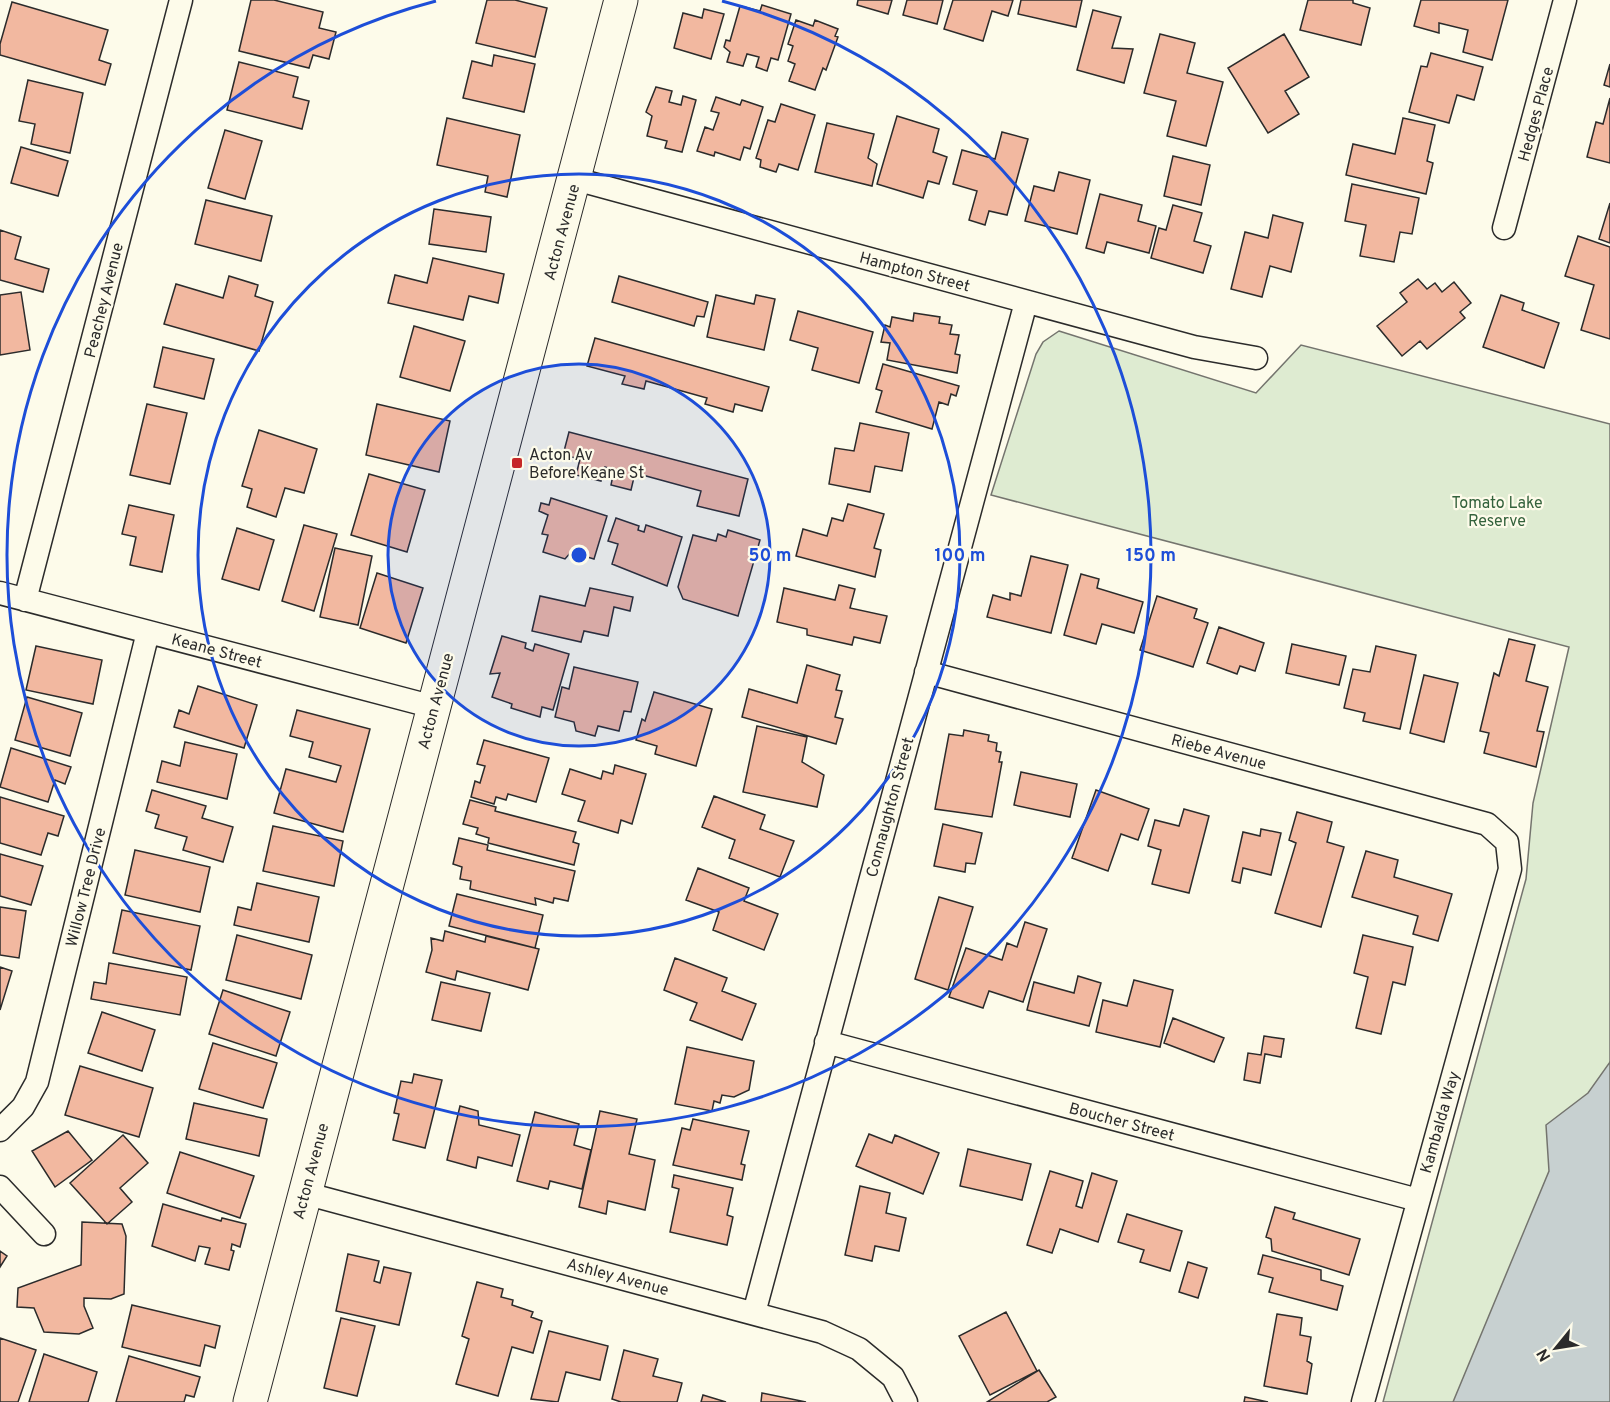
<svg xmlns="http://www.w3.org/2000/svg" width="1610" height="1402" viewBox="0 0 1610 1402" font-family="Overpass,sans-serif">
<rect width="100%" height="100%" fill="#fdfbea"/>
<path fill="#deebd1" stroke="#74746e" stroke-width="1.5" d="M1059,331L1256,393L1301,345L1610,424V1402H1383L1526,879L1533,803L1569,647L991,495L1036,354L1043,342Z"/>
<path fill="#c7d0d0" stroke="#74746e" stroke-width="1.5" d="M1610,1062V1402H1453L1549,1171L1546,1125L1588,1093Z"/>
<path fill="#f2b8a0" stroke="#2b2b2b" stroke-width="1.5" d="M251,0H274L323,12L319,28L336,32L329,59L313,55L309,68L239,51Z
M487,0H515L547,8L535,57L476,43Z
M858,0H892L888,14L857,5Z
M907,0H943L937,24L903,15Z
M953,0H1013L1008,16L992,11L983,41L944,29Z
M1021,0H1082L1076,27L1018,14Z
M1308,0H1353V3L1370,8L1361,45L1300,30Z
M1421,0H1508L1492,60L1463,52L1468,30L1439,23V33L1414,26Z
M12,2L108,30L99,60L111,64L105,85L0,55V44Z
M762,5L791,14L778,60L771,58L767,71L756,67L759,57L747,54L743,66L727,62L730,52L724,47L726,40L730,41L740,6L760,11Z
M704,9L724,14L711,59L674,48L683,13L702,18Z
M1093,10L1121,17L1112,48L1133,49L1124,83L1077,70Z
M796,20L813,26L815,20L838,29L835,36L838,37L826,70L823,68L815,90L789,81L795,64L788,61L793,46L788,44Z
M1160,34L1195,43L1187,73L1223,82L1206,146L1167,136L1176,101L1144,93Z
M1284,34L1309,77L1285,91L1299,114L1268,133L1228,68Z
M1431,53L1483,67L1474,100L1457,95L1449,123L1409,112L1421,66L1427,67Z
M494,55L535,64L524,112L463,98L472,61L492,66Z
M239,62L298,77L293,97L309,101L302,129L227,110Z
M1610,64V87L1604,85Z
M28,80L83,93L70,153L31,144L35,124L19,121Z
M656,87L672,91L669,102L681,105L683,96L696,100L682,152L665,148L667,141L647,136L652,116L646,112Z
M716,97L740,105L742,100L763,107L750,149L744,147L740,160L715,152L714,156L697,151L705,127L713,130L719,113L711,111Z
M1610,98V163L1587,157L1596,122L1603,124Z
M781,104L815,115L798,170L779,164L776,172L760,167L761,160L756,158L768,120L775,122Z
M897,116L939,129L933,152L947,157L939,184L928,181L923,198L877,184Z
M447,118L520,135L507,197L485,192L488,176L437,165Z
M1403,118L1435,125L1427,161L1433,163L1426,194L1346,175L1353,144L1395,154Z
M827,123L874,134L868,158L877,164L872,186L815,172Z
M225,130L262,141L245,199L208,188Z
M1002,132L1028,139L1007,215L989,211L985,225L969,220L977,191L953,184L962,150L995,159Z
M21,147L68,161L58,196L11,183Z
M1173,156L1210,165L1201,205L1164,196Z
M1059,172L1090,180L1077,234L1025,221L1034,186L1054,191Z
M1352,184L1419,198L1412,234L1400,232L1394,262L1360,256L1366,225L1345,221Z
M1100,194L1142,205L1138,221L1156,226L1149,253L1107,242L1104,253L1086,248Z
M206,200L272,216L261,261L195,244Z
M1610,203V243L1599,239Z
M1173,205L1202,213L1194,241L1211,246L1203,273L1151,258L1159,228L1166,230Z
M434,209L491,217L486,252L429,244Z
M1273,215L1303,223L1291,272L1270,266L1262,297L1231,289L1245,232L1268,238Z
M0,230L21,237L15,259L49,269L43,292L0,280Z
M1578,236L1610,247V339L1581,330L1594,285L1565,276Z
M433,258L504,274L498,303L469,296L463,320L388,303L395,275L427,283Z
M229,276L258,285L255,296L273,302L259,351L164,324L176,284L223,298Z
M619,276L708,302L704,317L697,316L694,326L612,302Z
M1418,279L1427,289L1435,283L1442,292L1454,282L1471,303L1460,312L1465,318L1427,349L1420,341L1402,356L1377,326L1407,302L1400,293Z
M21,292L30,350L0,355V295Z
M716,295L754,304L756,295L775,299L764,350L707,337Z
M1501,295L1524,303L1522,310L1559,323L1544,368L1483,347Z
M798,311L873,332L859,383L812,370L818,348L790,340Z
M914,313L940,317L939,323L952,325L950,334L959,335L955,354L960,355L957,373L887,360L890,343L881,342L885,325L890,327L892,317L913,321Z
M414,326L465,341L450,391L400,377Z
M595,338L769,387L762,411L735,404L733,412L705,404L707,398L646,381L644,389L622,384L625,376L587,366Z
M163,347L214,359L204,399L154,387Z
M883,364L959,386L956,396L951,394L948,405L939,402L932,429L876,412L882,391L876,389Z
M147,404L187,413L170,484L130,475Z
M377,404L450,421L439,472L366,455Z
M860,423L909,433L902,471L875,466L870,492L829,484L835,448L854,451Z
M259,430L317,449L304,493L285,488L276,517L247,507L252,489L242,486Z
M569,432L748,479L739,516L697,506L701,491L635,473L631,490L611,485L614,470L605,467L601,481L576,475L580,459L563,455Z
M369,474L425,490L407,552L351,535Z
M551,498L607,516L594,559L571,552L565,559L543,552L548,535L542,534L548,515L539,511L541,503L549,505Z
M848,504L884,514L874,548L881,550L875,577L796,556L803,529L827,536L832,518L843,521Z
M129,505L174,515L162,572L130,565L136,537L122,534Z
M616,518L639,526L638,530L644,532L646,525L682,537L667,586L612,564L618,544L608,541Z
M304,525L337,534L314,611L282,601Z
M237,528L274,540L259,590L222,579Z
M728,530L760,540L738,616L683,599L678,587L693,535L716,541L718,534L726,537Z
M335,548L372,556L358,625L320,617Z
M1031,556L1068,565L1051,633L987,617L993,595L1010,600V593L1021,596Z
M377,573L423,588L406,643L360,628Z
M1081,574L1099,579L1097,588L1143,602L1134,633L1102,624L1096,644L1064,635Z
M839,585L855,589L850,608L887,616L880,643L854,637L852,645L807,635V629L777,622L784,588L835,600Z
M590,588L633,597L630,611L614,607L608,636L584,631L581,642L532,631L540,596L585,606Z
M1157,596L1197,609L1194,618L1208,623L1193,667L1140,650Z
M1219,627L1264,643L1255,671L1240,666L1237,674L1207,663Z
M502,636L526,643L525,648L533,651L535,644L569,654L553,710L542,707L540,717L511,708L512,704L492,697L500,673L490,674Z
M1509,639L1535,645L1526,681L1548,687L1537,731L1544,732L1536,767L1484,753L1489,733L1480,731L1494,673L1499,676Z
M1292,644L1346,656L1339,685L1286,673Z
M36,646L102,660L93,704L26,690Z
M1376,646L1416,655L1400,729L1363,721L1365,713L1344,708L1353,669L1370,672Z
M807,665L840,675L836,690L842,691L835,717L843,719L836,744L742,717L749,689L797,703Z
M574,667L638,682L631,712L624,711L619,731L598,726L595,736L576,731L574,722L555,717L562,687L569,689Z
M1424,675L1458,683L1444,742L1410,733Z
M198,686L257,705L244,748L174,727L179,710L189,714Z
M654,692L712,709L696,766L655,754L657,746L636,740L642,719L645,721Z
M27,697L82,713L70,756L15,740Z
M297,710L370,729L343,832L274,813L286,769L336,782L341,766L309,757L313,742L290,736Z
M757,726L807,737L802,762L824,775L817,807L743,792Z
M964,730L989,735L988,741L997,743L996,751L1001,752L999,762H1002L992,817L935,809L949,734L963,736Z
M484,740L549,758L536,802L508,794L506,800L496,797L494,804L471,797L475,781L480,783L485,766L477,764Z
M185,742L237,754L227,799L157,782L162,761L180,766Z
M11,748L71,767L65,784L55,780L48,802L0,787Z
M615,765L646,774L632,824L621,820L618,833L578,821L585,801L562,794L570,769L601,779L603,771L613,774Z
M1021,772L1077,784L1070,817L1014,805Z
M152,790L206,806L202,818L233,827L223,862L183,850L187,837L155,828L159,815L146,811Z
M1096,790L1149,809L1138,840L1121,834L1108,871L1072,858Z
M714,796L765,815L760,829L794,841L780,877L729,858L735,840L702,827Z
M0,797L64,816L58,836L48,833L41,855L0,843Z
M470,800L496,807L495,811L576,832L573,842L579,844L574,865L488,843L489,838L476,834L478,828L463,824Z
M1184,809L1209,816L1189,893L1152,884L1161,850L1148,846L1155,820L1179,826Z
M1297,812L1332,822L1327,842L1344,847L1321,927L1275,913L1296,843L1289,840Z
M943,824L982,833L975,864L966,863L965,872L934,866Z
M273,826L343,841L334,886L263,871Z
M1261,829L1281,833L1271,875L1243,868L1240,883L1232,881L1243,832L1260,836Z
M459,838L488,845L487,850L575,871L568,901L554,898L553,903L535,898L536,905L470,889L471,881L460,879L462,867L453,864Z
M135,850L210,867L200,912L125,895Z
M1366,851L1398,860L1394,877L1452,894L1438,941L1413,934L1418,916L1352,897Z
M0,854L43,866L31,905L0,896Z
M698,868L749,888L744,901L778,914L764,950L713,930L719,912L686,900Z
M257,883L319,897L309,942L234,925L238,907L251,910Z
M457,894L543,915L535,948L449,926Z
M939,897L973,907L948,990L915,979Z
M0,907L26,911L19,958L0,955Z
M122,910L200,926L191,970L113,953Z
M1025,922L1047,929L1023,1002L989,991L983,1008L949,997L966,948L1002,960L1007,943L1017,947Z
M445,931L485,942L486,936L539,949L528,990L457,971L455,980L426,972L432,950L431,938L443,941Z
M237,935L312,955L301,999L226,980Z
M1363,935L1413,947L1405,985L1393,982L1381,1034L1356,1028L1368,977L1354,973Z
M675,958L727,978L722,991L756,1004L742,1040L690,1020L697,1003L664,990Z
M109,963L187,977L180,1015L91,999L94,982L106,984Z
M0,967L12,971L0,1010Z
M1078,976L1101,983L1089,1026L1027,1010L1034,982L1074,993Z
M1134,980L1173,990L1160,1047L1096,1032L1103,1000L1127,1006Z
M441,982L490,993L481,1031L432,1020Z
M223,990L290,1012L276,1056L209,1034Z
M102,1012L155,1030L142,1071L88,1053Z
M1173,1018L1224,1038L1214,1062L1164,1043Z
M1264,1036L1284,1039L1281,1057L1265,1054L1260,1083L1244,1080L1248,1053L1261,1055Z
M213,1043L277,1063L263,1108L199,1089Z
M687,1047L754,1061L749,1090L734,1097L722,1095L720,1103L714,1101L712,1111L675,1104Z
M80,1066L153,1088L139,1137L65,1115Z
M414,1074L442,1080L425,1148L393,1140L399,1114L394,1113L401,1081L412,1083Z
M194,1103L267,1119L259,1156L186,1139Z
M460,1106L478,1111L479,1125L520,1135L512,1166L478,1157L476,1168L447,1160Z
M600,1111L637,1119L629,1154L655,1160L645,1210L608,1201L606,1214L579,1207Z
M535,1112L579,1124L574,1145L591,1150L582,1189L550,1181L548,1189L517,1181Z
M693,1119L749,1131L741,1164L745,1165L742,1180L673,1165L682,1128L690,1130Z
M68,1131L92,1160L55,1187L32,1151Z
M869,1134L892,1143L895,1135L939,1153L923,1194L856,1166Z
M123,1135L148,1163L120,1188L132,1202L107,1224L70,1183Z
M968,1149L1031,1164L1022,1200L960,1186Z
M180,1152L254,1176L240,1218L167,1193Z
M1050,1171L1083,1181L1076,1206L1082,1208L1092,1173L1117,1181L1098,1242L1060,1229L1052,1253L1027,1245Z
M674,1175L733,1188L727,1215L733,1217L727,1245L670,1232L679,1189L672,1187Z
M860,1186L890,1193L886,1213L906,1218L899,1251L875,1246L872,1261L845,1255Z
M163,1204L221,1221L222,1218L246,1224L240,1247L232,1244L231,1250L234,1251L229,1270L205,1264L210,1248L199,1246L195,1261L152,1246Z
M1275,1207L1295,1213L1293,1219L1360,1239L1349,1275L1272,1251L1271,1239L1266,1237Z
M1127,1214L1182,1231L1170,1271L1140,1262L1144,1250L1118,1242Z
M82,1222L122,1224L126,1236L124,1294L111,1299L84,1298V1306L93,1328L79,1334L44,1332L34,1308L17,1307L18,1288L81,1265Z
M0,1251L7,1256L0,1267Z
M348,1254L379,1261L374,1281L380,1283L384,1267L411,1273L399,1325L336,1311Z
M1263,1255L1321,1270V1280L1343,1286L1337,1310L1269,1292L1273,1278L1258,1274Z
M1188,1262L1207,1268L1198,1298L1179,1292Z
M477,1282L503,1289L501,1297L513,1300L512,1305L533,1312L531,1317L542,1321L533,1353L512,1347L498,1396L456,1384L469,1339L462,1336Z
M132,1305L220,1326L215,1348L205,1345L200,1366L122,1347Z
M1006,1312L1037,1371L990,1395L959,1336Z
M1277,1314L1302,1318L1300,1335L1311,1337L1307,1361L1312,1364L1307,1394L1264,1386Z
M341,1318L375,1326L357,1396L324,1388Z
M549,1331L608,1346L600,1380L566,1372L558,1402L531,1399Z
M0,1338L36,1350L18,1402H0Z
M624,1350L658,1359L653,1376L682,1383L677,1402H621L612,1399Z
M44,1354L97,1372L88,1402H29Z
M129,1356L200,1377L194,1397L186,1395L184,1402H116Z
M1039,1370L1056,1397L1047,1402H987Z
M762,1393L806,1402H761Z
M703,1395L726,1402H701Z
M1245,1397L1268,1402H1244Z"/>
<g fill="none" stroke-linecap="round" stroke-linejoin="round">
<g stroke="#2b2b2b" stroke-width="25">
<path id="street" d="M575,179L1194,347L1256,358
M1504,228L1565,0
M0,593L434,707
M25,600L181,0
M926,672L1487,824L1507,842L1510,869L1363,1402
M826,1042L1418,1200
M0,1130L23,1107L37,1082L148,632
M0,1187L44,1234
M304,1193L822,1332L859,1349L893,1377L906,1402
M754,1313L1026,302"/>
</g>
<g stroke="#2b2b2b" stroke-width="35">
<path id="secondary" d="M250,1402L621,0"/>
</g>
<use href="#street" stroke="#fdfbea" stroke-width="22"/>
<use href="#secondary" stroke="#fdfbea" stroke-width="33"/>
</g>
<circle cx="579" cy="555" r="191" fill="#1d4ed8" fill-opacity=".12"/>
<g fill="none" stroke="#1d4ed8" stroke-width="3">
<circle cx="579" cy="555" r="191"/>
<circle cx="579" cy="555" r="381"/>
<path d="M722 1A572 572 0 1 1 436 1"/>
</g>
<rect fill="#c62828" stroke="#fdfbea" stroke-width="2" x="511" y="457" width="12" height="12" rx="3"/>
<g text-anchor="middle" stroke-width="4.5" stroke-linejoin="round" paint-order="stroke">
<g font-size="16" fill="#2b2b2b" stroke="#fdfbea">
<text transform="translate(1535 114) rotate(-75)" y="6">Hedges Place</text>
<text transform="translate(561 232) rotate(-75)" y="6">Acton Avenue</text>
<text transform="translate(915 271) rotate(15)" y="6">Hampton Street</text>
<text transform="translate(103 300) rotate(-76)" y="6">Peachey Avenue</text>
<text transform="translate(217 650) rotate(15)" y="6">Keane Street</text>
<text transform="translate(435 701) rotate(-75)" y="6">Acton Avenue</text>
<text transform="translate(1219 751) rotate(15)" y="6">Riebe Avenue</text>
<text transform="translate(889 807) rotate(-75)" y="6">Connaughton Street</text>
<text transform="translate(85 887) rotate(-76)" y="6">Willow Tree Drive</text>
<text transform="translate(1122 1121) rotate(15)" y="6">Boucher Street</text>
<text transform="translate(1439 1122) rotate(-74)" y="6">Kambalda Way</text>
<text transform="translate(310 1171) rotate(-75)" y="6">Acton Avenue</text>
<text transform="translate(618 1276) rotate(15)" y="6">Ashley Avenue</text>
</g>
<g font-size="16" fill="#2b2b2b" stroke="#fdfbea" text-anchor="start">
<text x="529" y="460">Acton Av<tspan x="529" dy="18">Before Keane St</tspan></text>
</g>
<g font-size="16" fill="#34623c" stroke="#fdfbea">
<text x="1497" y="508">Tomato Lake<tspan x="1497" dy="18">Reserve</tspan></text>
</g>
</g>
<circle cx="579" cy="555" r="9" fill="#1d4ed8" stroke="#fdfbea" stroke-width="3"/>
<g font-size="18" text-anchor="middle" font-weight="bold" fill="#1d4ed8" stroke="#fdfbea" stroke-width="4.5" stroke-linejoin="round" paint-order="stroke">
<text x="770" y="561">50 m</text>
<text x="960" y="561">100 m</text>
<text x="1151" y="561">150 m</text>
</g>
<g transform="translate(1556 1348) rotate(240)" stroke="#fdfbea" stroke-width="4.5" paint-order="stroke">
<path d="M0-4.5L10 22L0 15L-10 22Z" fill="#2b2b2b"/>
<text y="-9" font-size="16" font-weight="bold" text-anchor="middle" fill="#2b2b2b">N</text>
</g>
</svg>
